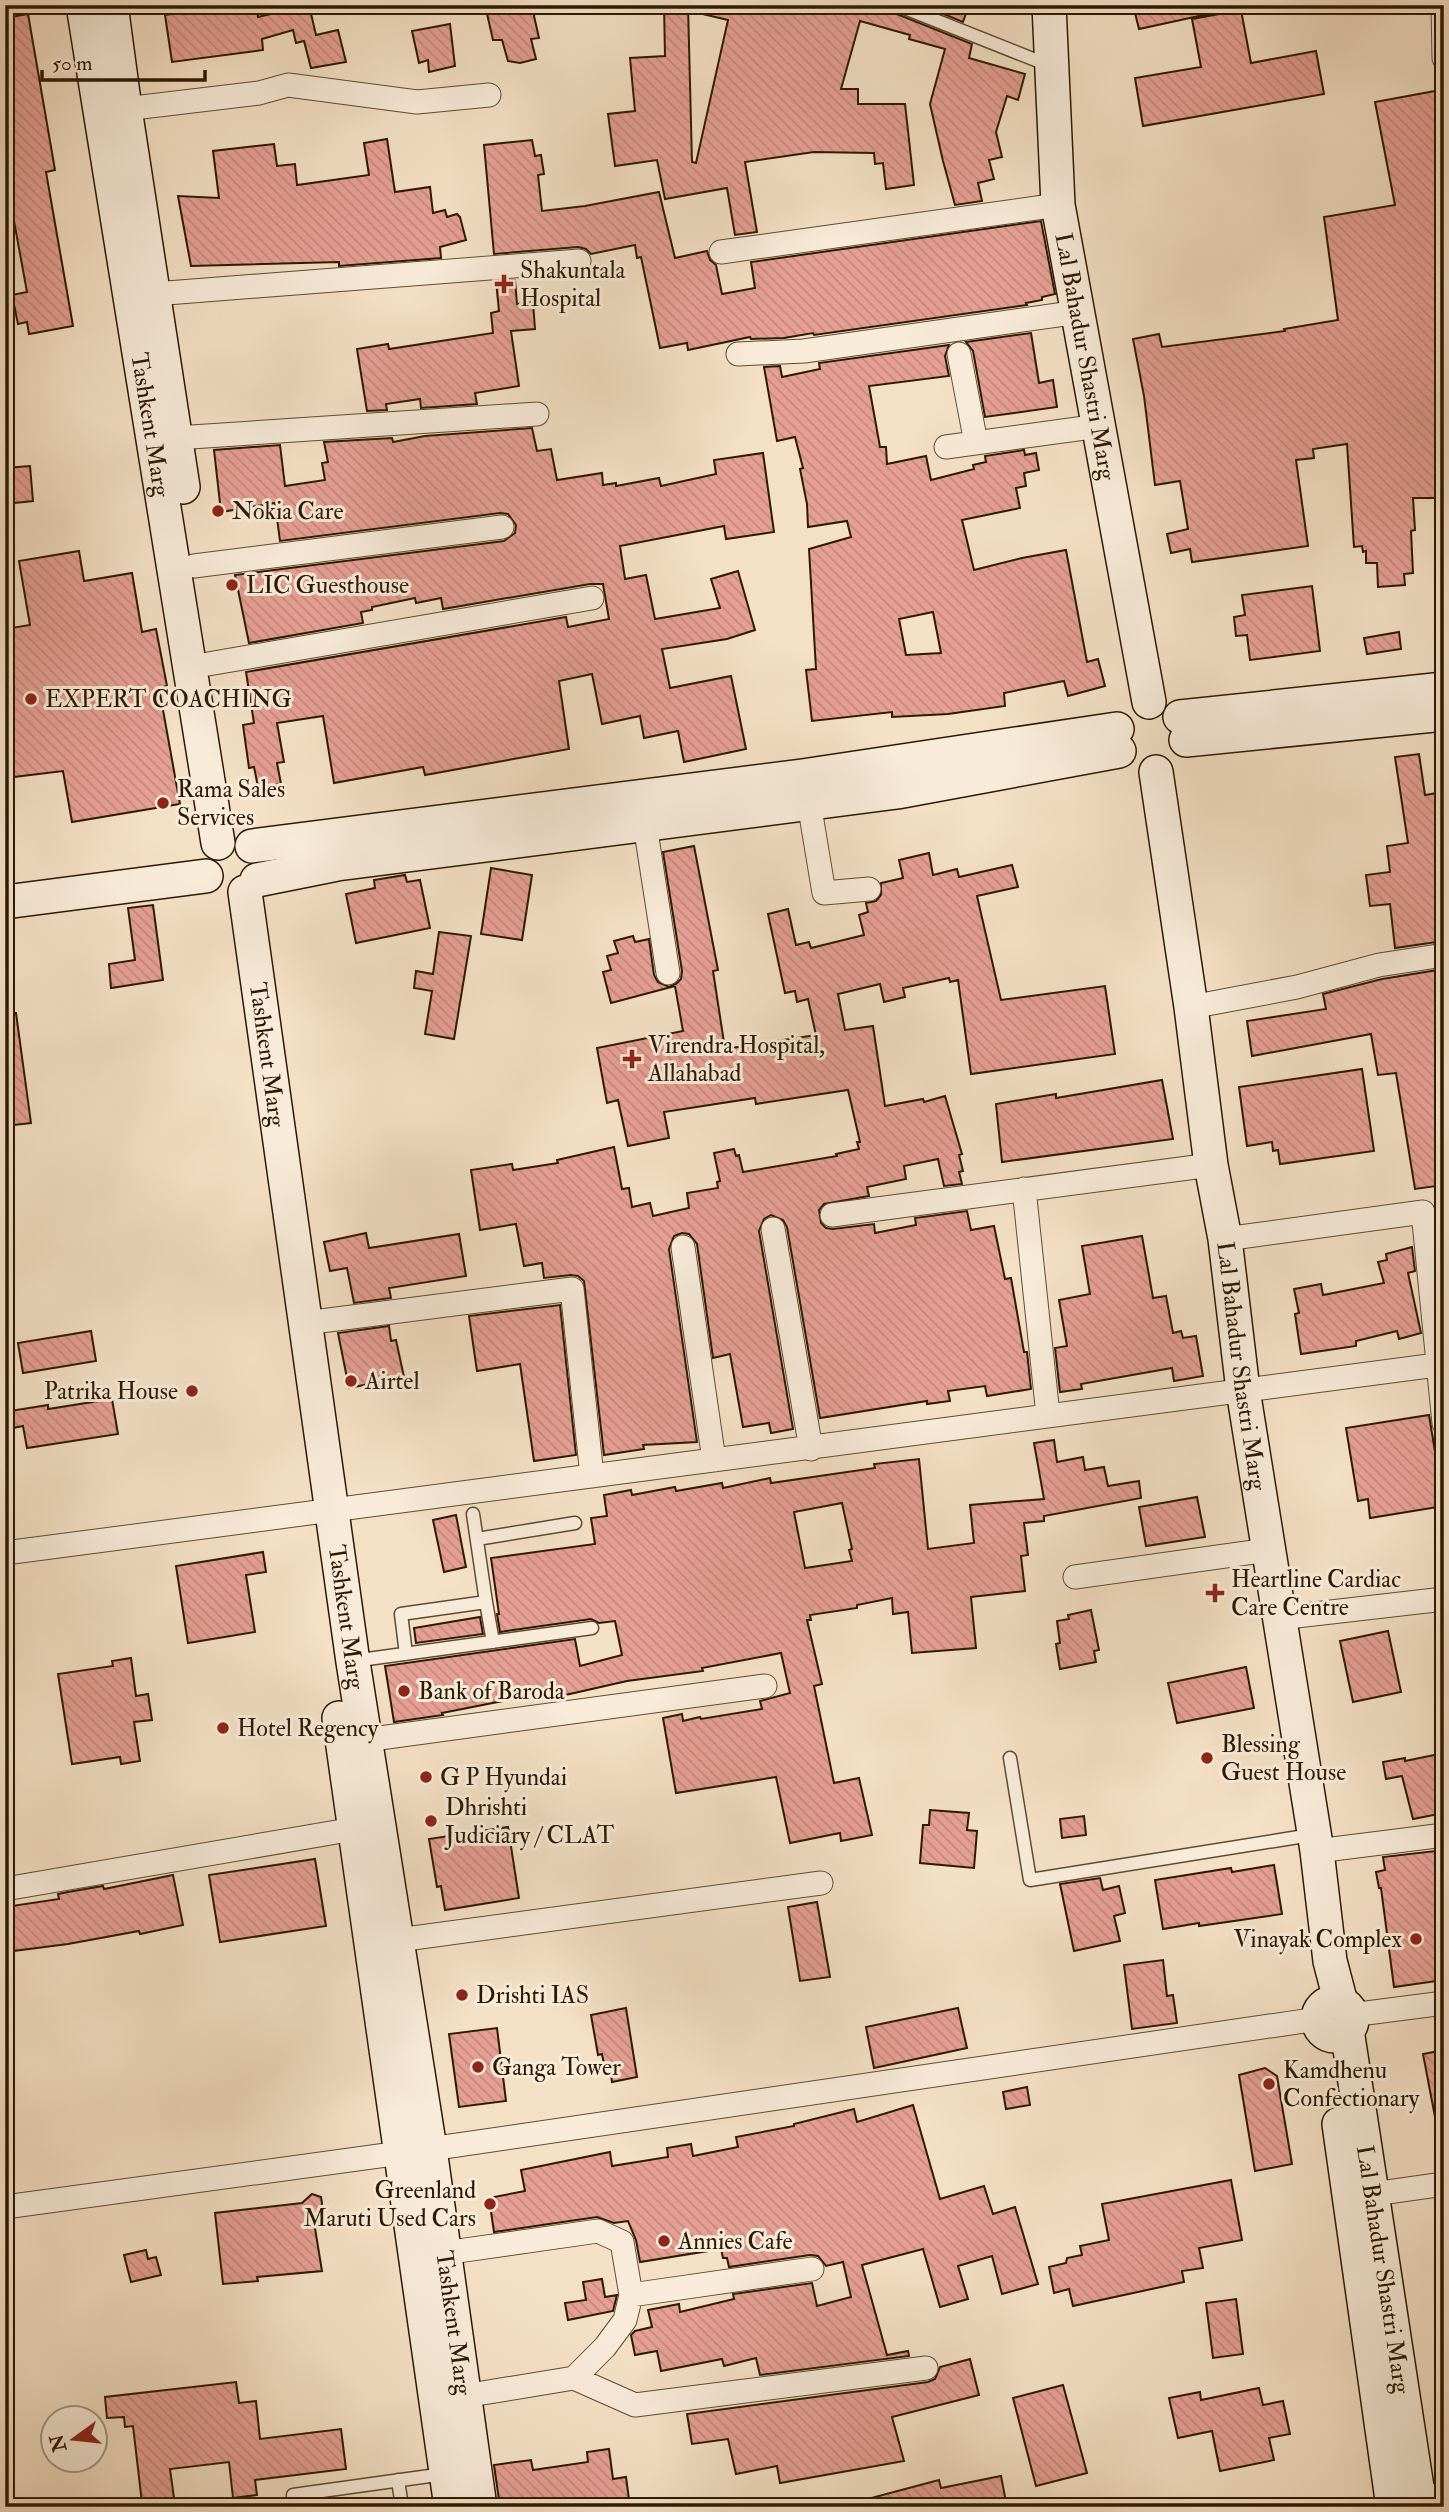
<svg xmlns="http://www.w3.org/2000/svg" width="1449" height="2512" viewBox="0 0 1449 2512" font-family="'IM FELL Double Pica',serif">
<defs>
<pattern id="building-back-hatch" width="6" height="6" patternUnits="userSpaceOnUse" patternTransform="scale(1.75)"><rect width="6" height="6" fill="#e69f94"/><path d="M-1 5l2 2M0 0l6 6M5-1l2 2" fill="none" stroke="#c5887e"/></pattern>
</defs>
<rect width="100%" height="100%" fill="#f4e0c5"/>
<filter id="stains"><feTurbulence type="fractalNoise" baseFrequency=".00286" numOctaves="4"/><feColorMatrix values="0 0 0 0 .2 0 0 0 0 .09 0 0 0 0 .02 0 0 0 .5 -.17"/></filter>
<radialGradient id="worn" r=".72"><stop offset=".6" stop-color="#630" stop-opacity="0"/><stop offset="1" stop-color="#630" stop-opacity=".3"/></radialGradient>
<path fill="url(#building-back-hatch)" stroke="#2b1902" stroke-width="2" fill-rule="evenodd" d="M234,5H257L258,17L309,5L316,35L338,30L346,62L311,68L304,41L296,43L293,30L262,39L263,50L172,62L165,15Z
M485,5H538L534,16L539,38L531,39L536,59L520,63L508,61L502,40H493Z
M664,5H688L692,162L696,163L728,20L694,12V5H888L894,13L972,44L969,58L1025,74L1018,100L1007,96L996,132L1002,157L989,160L994,179L978,183L982,201L955,205L943,161L930,104L945,49L909,39L910,35L860,21L841,89H858V104H905L914,185L886,189L883,163L875,164L874,153L814,152L745,162L757,232L735,235L727,188L665,199L657,160L615,166L608,114L635,111L630,58L665,56Z
M921,5H969L963,22Z
M1133,5H1212L1213,13L1139,29Z
M1241,10L1251,63L1316,51L1324,94L1143,126L1135,78L1201,67L1192,19Z
M28,14L55,170L46,172L73,326L29,334L27,322L18,324L12,295L27,292L5,172V18Z
M450,24L455,66L429,72L428,60L419,63L412,31Z
M1435,91L1444,136V498H1413L1415,530L1411,531L1413,573L1404,574L1405,585L1378,587L1377,563H1366V551L1363,552L1362,546L1354,547L1347,444L1313,449L1314,458L1296,460L1308,546L1192,562L1190,549L1171,553L1167,534L1188,529L1180,481L1155,485L1144,396L1133,339L1159,334L1162,347L1285,331L1284,329L1338,320L1324,217L1395,205L1375,102Z
M387,139L395,192L430,187L433,213L445,210L447,217L457,214L460,217L466,240L440,247L441,258L339,266V262L191,266L178,196L219,198L213,151L274,144L277,166L295,164L297,185L369,175L364,143Z
M532,140L535,156L541,155L544,174L538,175L542,211L585,206L659,192L675,258L707,251L710,260L716,265L722,294L755,288L751,262L1041,221L1055,294L1042,297V300L1026,303L1027,305L814,335L813,333L784,338L751,339L750,337L688,350L687,343L660,348L641,257L637,258L635,245L591,254L586,249L578,247L494,254L484,145Z
M515,280L517,304L533,302L535,329L511,331L519,386L475,393L477,404L421,408L420,399L386,404L387,410L367,411L357,349L388,344L389,349L493,333L491,313L499,311L496,281Z
M1031,333L1039,383L1053,380L1057,407L985,417L973,351L966,342Z
M949,345L945,356L949,376L869,386L880,447H886L887,464L926,456L931,480L974,469L973,465L986,462L985,456L1024,450L1025,455L1036,453L1039,470L1024,473L1026,486L1016,488L1020,508L962,520L974,570L1022,558L1066,550L1087,662L1098,659L1105,686L1068,696L1064,681L1004,693L1005,706L948,714L892,717V712L812,721L806,670L816,669L809,549L851,537L847,521L808,527L807,504L800,469L803,468L795,437L777,441L764,367L780,366L782,377L820,369L819,363ZM933,612L941,653L906,655L899,619Z
M532,428L537,451L551,449L557,480L602,473L603,485L616,483V486L659,478L661,486L716,474L714,460L763,453L774,532L726,539L724,526L620,546L625,579L646,575L655,619L720,608L711,579L738,571L755,630L727,639L662,649L670,688L731,676L746,749L684,762L678,731L644,738L640,716L602,724L592,674L559,681L569,749L425,775L423,767L334,783L323,716L277,723L284,762L277,763L281,784L258,787L254,767L249,768L243,725L254,723L246,672L566,617L568,627L609,619L603,584H590L443,609L441,598L416,603L415,598L372,607V610L361,612L363,623L249,643L235,575L504,541L515,533L516,525L508,514L500,513L280,541L275,503L221,512L214,450L280,445L285,486L325,480L322,463L328,462L324,442L392,438L393,442L425,436Z
M30,466L33,501L5,504V468Z
M79,551L84,581L132,573L142,632L156,629L167,686L159,688L180,804L72,822L63,771L5,778V629L30,625L19,561Z
M1312,586L1320,651L1250,660L1247,635L1236,636L1234,617L1245,615L1242,595Z
M1399,632L1401,649L1367,654L1364,638Z
M1419,754L1425,795L1444,792V941L1395,948L1390,904L1370,906L1366,875L1390,872L1387,846L1408,843L1395,757Z
M694,846L718,970L713,971L725,1049L816,1035L808,999L797,1002L795,991L785,993L768,914L788,909L796,945L809,942L811,948L864,935L859,915L868,912L866,903L876,901L881,895V883L903,878L899,860L929,853L933,875L957,869L959,877L1012,865L1018,887L977,896L1001,1000L1105,986L1115,1054L971,1074L958,980L950,982L949,978L903,988L905,997L884,1002L880,984L838,994L845,1030L873,1026L885,1106L923,1099L924,1102L945,1096L962,1154L959,1155L963,1171L959,1172L962,1184L944,1186L938,1159L904,1166L906,1179L867,1187L869,1196L824,1204L819,1210L821,1223L826,1228L833,1229L874,1224L875,1233L916,1225L915,1218L967,1211L971,1230L994,1226L1005,1279L1011,1278L1024,1352H1027L1031,1389L987,1396L985,1386L948,1391L950,1401L927,1404V1401L820,1418L787,1227L783,1220L771,1215L764,1219L759,1231L793,1429L771,1433L769,1423L743,1427L730,1354L713,1358L697,1244L689,1234L682,1233L674,1236L669,1249L697,1442L643,1445L644,1449L604,1455L584,1281L578,1276L571,1275L544,1278L542,1263L524,1266L516,1224L480,1230L471,1170L512,1164L513,1170L558,1163L557,1160L614,1147L622,1189L629,1188L632,1207L650,1203L653,1216L689,1208L687,1193L718,1188L717,1182L720,1181L714,1153L734,1149L736,1156L739,1155L743,1172L837,1156L836,1154L859,1149L857,1142H860L848,1090L756,1104L755,1098L664,1112L669,1138L628,1146L618,1100L607,1103L597,1048L683,1031L675,986L611,1003L603,972L611,970L607,956L618,953L614,941L633,936L635,942L649,939L654,975L658,982L669,987L676,984L681,979L682,971L663,852Z
M491,868L532,875L522,940L481,934Z
M405,875L407,882L420,880L430,928L356,943L346,894L375,888L374,880Z
M153,905L163,980L111,988L109,964L135,960L128,908Z
M439,932L471,936L454,1039L425,1034L432,991L414,988L416,971L433,974Z
M1444,969V1185L1415,1189L1396,1073L1378,1075L1371,1034L1252,1056L1247,1021L1326,1009L1323,994L1382,979Z
M5,1013H16L31,1123L5,1126Z
M1362,1069L1374,1151L1280,1164L1278,1150L1273,1151L1272,1142L1247,1146L1239,1087Z
M1162,1080L1173,1139L1002,1162L996,1104L1056,1094V1098Z
M366,1233L369,1248L459,1234L466,1276L389,1288L391,1298L354,1303L347,1268L330,1271L324,1242Z
M1142,1236L1153,1298L1166,1296L1173,1333L1181,1331L1183,1338L1196,1336L1203,1376L1174,1381L1172,1368L1081,1384L1082,1389L1060,1392L1055,1348L1067,1346L1059,1300L1090,1294L1082,1246Z
M1412,1247L1415,1271L1408,1273L1421,1333L1399,1339L1397,1331L1356,1341V1346L1301,1354L1295,1314L1299,1313L1294,1289L1321,1284L1323,1295L1384,1283L1378,1262L1387,1260L1386,1254Z
M560,1305L576,1455L534,1461L520,1364L477,1371L469,1316Z
M389,1326L391,1341L396,1340L404,1377L349,1388L338,1333Z
M91,1331L96,1361L23,1373L18,1343Z
M112,1399L118,1434L27,1448L23,1426L13,1428L10,1411L48,1405V1409Z
M1429,1415L1444,1506L1370,1518L1368,1499L1358,1501L1346,1428Z
M1054,1440L1057,1462L1083,1457L1085,1470L1104,1467L1108,1486L1139,1481L1141,1498L1044,1516V1521L1024,1523L1028,1555L1021,1556L1025,1591L971,1597L976,1648L912,1653L908,1612L893,1614L892,1598L857,1605V1608L810,1615L811,1620H807L822,1684L814,1686L834,1783L859,1778L872,1835L841,1841L840,1833L790,1843L776,1777L676,1793L663,1718L682,1714L683,1721L700,1717L701,1719L762,1709L760,1701L790,1693L781,1653L702,1668L703,1671L627,1681L561,1696L560,1687L508,1700L442,1713L443,1715L394,1722L385,1666L575,1639L580,1666L622,1655L615,1621L599,1623L591,1619L500,1632L497,1614H499L491,1558L595,1544L591,1518L607,1516L604,1495L631,1490L632,1495L675,1487L676,1491L722,1483L723,1488L770,1478L771,1483L875,1468L874,1464L919,1459L928,1549L974,1543L970,1505L1044,1499L1034,1443ZM842,1503L852,1549L849,1550L852,1561L805,1568L794,1512Z
M1197,1497L1205,1537L1146,1546L1139,1507Z
M456,1515L466,1567L444,1572L433,1520Z
M263,1552L266,1572L246,1575L255,1632L188,1643L176,1566Z
M1091,1610L1099,1650L1094,1651L1096,1662L1060,1669L1056,1644L1060,1643L1057,1621L1069,1619L1068,1615Z
M480,1617L483,1634L416,1643L414,1628Z
M1388,1631L1401,1692L1353,1702L1340,1641Z
M131,1658L136,1696L148,1694L152,1720L134,1722L140,1761L121,1764L120,1757L72,1764L58,1674L113,1666L112,1661Z
M1246,1667L1254,1708L1177,1723L1168,1683Z
M1444,1753V1813L1413,1819L1402,1776L1386,1779L1383,1762L1405,1758V1761Z
M930,1810L969,1813L967,1830L977,1831L974,1868L920,1863L923,1825H929Z
M1084,1816L1086,1835L1062,1838L1060,1819Z
M508,1827L519,1898L445,1910L441,1886L437,1887L429,1839Z
M1444,1850V1980L1394,1987L1381,1888H1379L1376,1872L1385,1870L1383,1857Z
M315,1859L326,1926L220,1942L209,1875Z
M1274,1865L1282,1914L1199,1926V1923L1163,1929L1155,1880L1231,1868L1232,1872Z
M173,1875L183,1925L140,1934L139,1931L68,1944L5,1952V1907L59,1899L58,1894L68,1892L103,1886L104,1889Z
M1100,1878L1103,1890L1119,1886L1125,1913L1114,1916L1120,1941L1074,1951L1060,1884Z
M817,1902L830,1977L800,1981L788,1907Z
M1163,1960L1167,1996L1173,1995L1177,2023L1132,2029L1124,1965Z
M626,2008L637,2077L612,2082L610,2068L605,2069L602,2054L598,2055L591,2015Z
M958,2008L967,2048L874,2068L866,2027Z
M497,2028L506,2101L459,2107L449,2034Z
M1444,2050V2116L1435,2117L1423,2054Z
M1265,2068L1277,2076L1292,2164L1255,2171L1239,2075Z
M1027,2087L1030,2105L1006,2109L1003,2092Z
M913,2105L940,2199L984,2186L993,2214L1015,2207L1038,2284L1002,2294L992,2256L958,2266L968,2299L940,2307L923,2249L862,2265L887,2355L908,2351L909,2356L760,2375L756,2358L724,2366L722,2359L661,2371L657,2351L635,2355L631,2335L635,2331L652,2327L648,2310L679,2304L680,2312L734,2299L733,2294L812,2283L817,2306L851,2297L843,2262L826,2266L818,2256L810,2255L729,2267L727,2258H723L721,2249L640,2262L636,2240L628,2221L614,2223L597,2217L494,2232L489,2198L525,2191L521,2170L610,2152L612,2166L668,2157L667,2148L691,2144L693,2156L738,2147L736,2137L794,2126V2124L854,2109L857,2122Z
M1231,2180L1242,2240L1199,2248L1203,2268L1182,2271L1184,2282L1073,2306L1069,2289L1054,2293L1049,2267L1066,2263L1067,2258L1082,2255L1080,2246L1109,2240L1102,2204Z
M312,2194L321,2197L322,2203L321,2209L313,2216L322,2271L257,2277L258,2281L223,2284L215,2213L302,2203Z
M146,2250L148,2259L156,2257L161,2275L131,2282L124,2255Z
M602,2279L605,2297L617,2295L613,2311L568,2320L565,2303L586,2300L583,2282Z
M1236,2299L1243,2354L1213,2358L1206,2303Z
M970,2359L979,2395L892,2417L904,2461L780,2483L777,2466L736,2474L728,2439L692,2444L687,2414L928,2382L935,2379L940,2367Z
M236,2382L239,2403L256,2401L260,2439L341,2429L346,2469L255,2480L257,2495L233,2498L229,2462L170,2469L174,2498L142,2503L133,2426L125,2427L124,2417L107,2418L105,2397Z
M1063,2385L1087,2473L1036,2486L1013,2398Z
M1259,2388L1263,2405L1283,2401L1290,2434L1269,2438L1274,2460L1220,2471L1212,2431L1178,2438L1169,2398L1200,2392L1201,2400Z
M609,2449L613,2479L626,2477L630,2507H500L494,2465L531,2460L533,2470L588,2462L587,2452Z
M1001,2476L1007,2507H861L860,2501L939,2480L941,2488Z"/>
<g fill="none" stroke-linecap="round" stroke-linejoin="round">
<g stroke="#5d4b33" stroke-width="15">
<path id="lane" d="M897,5L1048,65
M477,1539L575,1523
M486,1602L493,1642
M406,1654L401,1614L486,1602L473,1514
M353,1661L592,1628
M1010,1758L1030,1880L1311,1835
M398,2480L402,2507
M294,2507L293,2495L444,2474"/>
</g>
<g stroke="#5d4b33" stroke-width="25">
<path id="street" d="M1443,5L1444,58
M125,109L259,93L288,85L417,102L489,95
M721,252L1058,205
M154,294L579,261
M738,354L804,351L1079,312
M959,354L976,443
M176,438L537,414
M946,447L1099,426
M194,566L502,527
M208,664L592,598
M809,803L824,893L869,889
M645,825L668,973
M1191,1007L1297,987L1379,965L1444,955
M1024,1189L1048,1415
M832,1215L1211,1165
M773,1229L811,1449
M1225,1239L1423,1212L1444,1423
M683,1247L714,1460
M305,1323L572,1289L592,1476
M5,1553L1444,1364
M1075,1577L1268,1550
M1279,1618L1444,1599
M365,1740L765,1686
M1317,1851L1444,1835
M5,1889L354,1829
M398,1940L821,1883
M1351,2015L1444,2003
M1373,2194L1444,2184
M5,2207L430,2149L1318,2019
M444,2253L598,2231L622,2242L631,2295L812,2269
M574,2378L635,2405L926,2368
M464,2396L574,2378L605,2347L625,2320L631,2295
M1419,2498L1444,2494"/>
</g>
<g stroke="#2b1902" stroke-width="36">
<g id="secondary">
<path id="s1" d="M83,5L218,843"/>
<path d="M111,5L125,109L183,487"/>
<path id="s2" d="M1049,5L1058,205L1149,702"/>
<path d="M1180,717L1444,689"/>
<path d="M1186,740L1444,714"/>
<path id="s3" d="M1156,772L1191,1007L1211,1165L1225,1239L1243,1390L1317,1851L1330,1961L1341,2003"/>
<path d="M252,846L802,776L1117,729"/>
<path d="M257,880L337,864L897,792L1119,751"/>
<path id="s4" d="M245,892L353,1662L430,2149L480,2507"/>
<path d="M5,902L206,876"/>
<path d="M339,1718L451,2507"/>
<circle cx="1335" cy="2019" r="17"/>
<path id="s5" d="M1347,2030L1420,2507"/>
<path d="M1339,2124L1393,2507"/>
</g>
</g>
<use href="#lane" stroke="#f8ebd9" stroke-width="12"/>
<use href="#street" stroke="#f8ebd9" stroke-width="23"/>
<use href="#secondary" stroke="#f8ebd9" stroke-width="33"/>
</g>
<g fill="#8f2418" stroke="#f8ebd9" stroke-width="2.5">
<path d="M500.5 273.5h7v7h7v7h-7v7h-7v-7h-7v-7h7z"/>
<circle cx="218" cy="511" r="7"/>
<circle cx="232" cy="585" r="7"/>
<circle cx="31" cy="699" r="7"/>
<circle cx="163" cy="803" r="7"/>
<path d="M628.5 1048.5h7v7h7v7h-7v7h-7v-7h-7v-7h7z"/>
<circle cx="351" cy="1381" r="7"/>
<circle cx="192" cy="1391" r="7"/>
<path d="M1211.5 1582.5h7v7h7v7h-7v7h-7v-7h-7v-7h7z"/>
<circle cx="404" cy="1691" r="7"/>
<circle cx="223" cy="1728" r="7"/>
<circle cx="1207" cy="1758" r="7"/>
<circle cx="426" cy="1777" r="7"/>
<circle cx="431" cy="1821" r="7"/>
<circle cx="1416" cy="1939" r="7"/>
<circle cx="462" cy="1995" r="7"/>
<circle cx="478" cy="2067" r="7"/>
<circle cx="1269" cy="2084" r="7"/>
<circle cx="490" cy="2204" r="7"/>
<circle cx="664" cy="2241" r="7"/>
</g>
<g text-anchor="middle" stroke-width="6" stroke-linejoin="round" paint-order="stroke">
<g font-size="24" fill="#2b1902" stroke="#f8ebd9" text-anchor="start">
<text x="520" y="278">Shakuntala<tspan x="520" dy="28">Hospital</tspan></text>
<text x="232" y="519">Nokia Care</text>
<text x="246" y="593">LIC Guesthouse</text>
<text x="45" y="707">EXPERT COACHING</text>
<text x="177" y="797">Rama Sales<tspan x="177" dy="28">Services</tspan></text>
<text x="648" y="1053">Virendra Hospital,<tspan x="648" dy="28">Allahabad</tspan></text>
<text x="365" y="1389">Airtel</text>
<text x="178" y="1399" text-anchor="end">Patrika House</text>
<text x="1231" y="1587">Heartline Cardiac<tspan x="1231" dy="28">Care Centre</tspan></text>
<text x="418" y="1699">Bank of Baroda</text>
<text x="237" y="1736">Hotel Regency</text>
<text x="1221" y="1752">Blessing<tspan x="1221" dy="28">Guest House</tspan></text>
<text x="440" y="1785">G P Hyundai</text>
<text x="445" y="1815">Dhrishti<tspan x="445" dy="28">Judiciary / CLAT</tspan></text>
<text x="1402" y="1947" text-anchor="end">Vinayak Complex</text>
<text x="476" y="2003">Drishti IAS</text>
<text x="492" y="2075">Ganga Tower</text>
<text x="1283" y="2078">Kamdhenu<tspan x="1283" dy="28">Confectionary</tspan></text>
<text x="476" y="2198" text-anchor="end">Greenland<tspan x="476" dy="28">Maruti Used Cars</tspan></text>
<text x="678" y="2249">Annies Cafe</text>
</g>
<g font-size="24" fill="#2b1902" stroke="#f8ebd9">
<text dy="8" stroke="none"><textPath href="#s2" startOffset="354">Lal Bahadur Shastri Marg</textPath></text>
<text dy="8" stroke="none"><textPath href="#s1" startOffset="425">Tashkent Marg</textPath></text>
<text dy="8" stroke="none"><textPath href="#s4" startOffset="164">Tashkent Marg</textPath></text>
<text dy="8" stroke="none"><textPath href="#s3" startOffset="600">Lal Bahadur Shastri Marg</textPath></text>
<text dy="8" stroke="none"><textPath href="#s4" startOffset="732">Tashkent Marg</textPath></text>
<text dy="8" stroke="none"><textPath href="#s5" startOffset="242">Lal Bahadur Shastri Marg</textPath></text>
<text dy="8" stroke="none"><textPath href="#s4" startOffset="1446">Tashkent Marg</textPath></text>
</g>
</g>
<rect width="1449" height="2512" fill="none" stroke="#f4e0c5" stroke-width="28"/>
<rect x="7" y="7" width="1435" height="2498" fill="none" stroke="#2b1902" stroke-width="3.5"/>
<rect x="14" y="14" width="1421" height="2484" fill="none" stroke="#2b1902" stroke-width="2"/>
<g transform="translate(74 2439) rotate(255)"><circle r="33" fill="#f8ebd9" stroke="#a69783" stroke-width="2"/>
<path d="M0-5L12 26L0 18L-12 26Z" fill="#8f2418"/>
<text y="-10" font-size="19" font-weight="bold" text-anchor="middle" fill="#2b1902">N</text>
</g>
<path d="M42 70v10h163v-10" fill="none" stroke="#2b1902" stroke-width="3.5"/>
<text x="52" y="70" font-size="21" fill="#2b1902" stroke="#f8ebd9" stroke-width="5" paint-order="stroke">50 m</text>
<rect width="100%" height="100%" filter="url(#stains)"/>
<rect width="100%" height="100%" fill="url(#worn)"/>
</svg>
